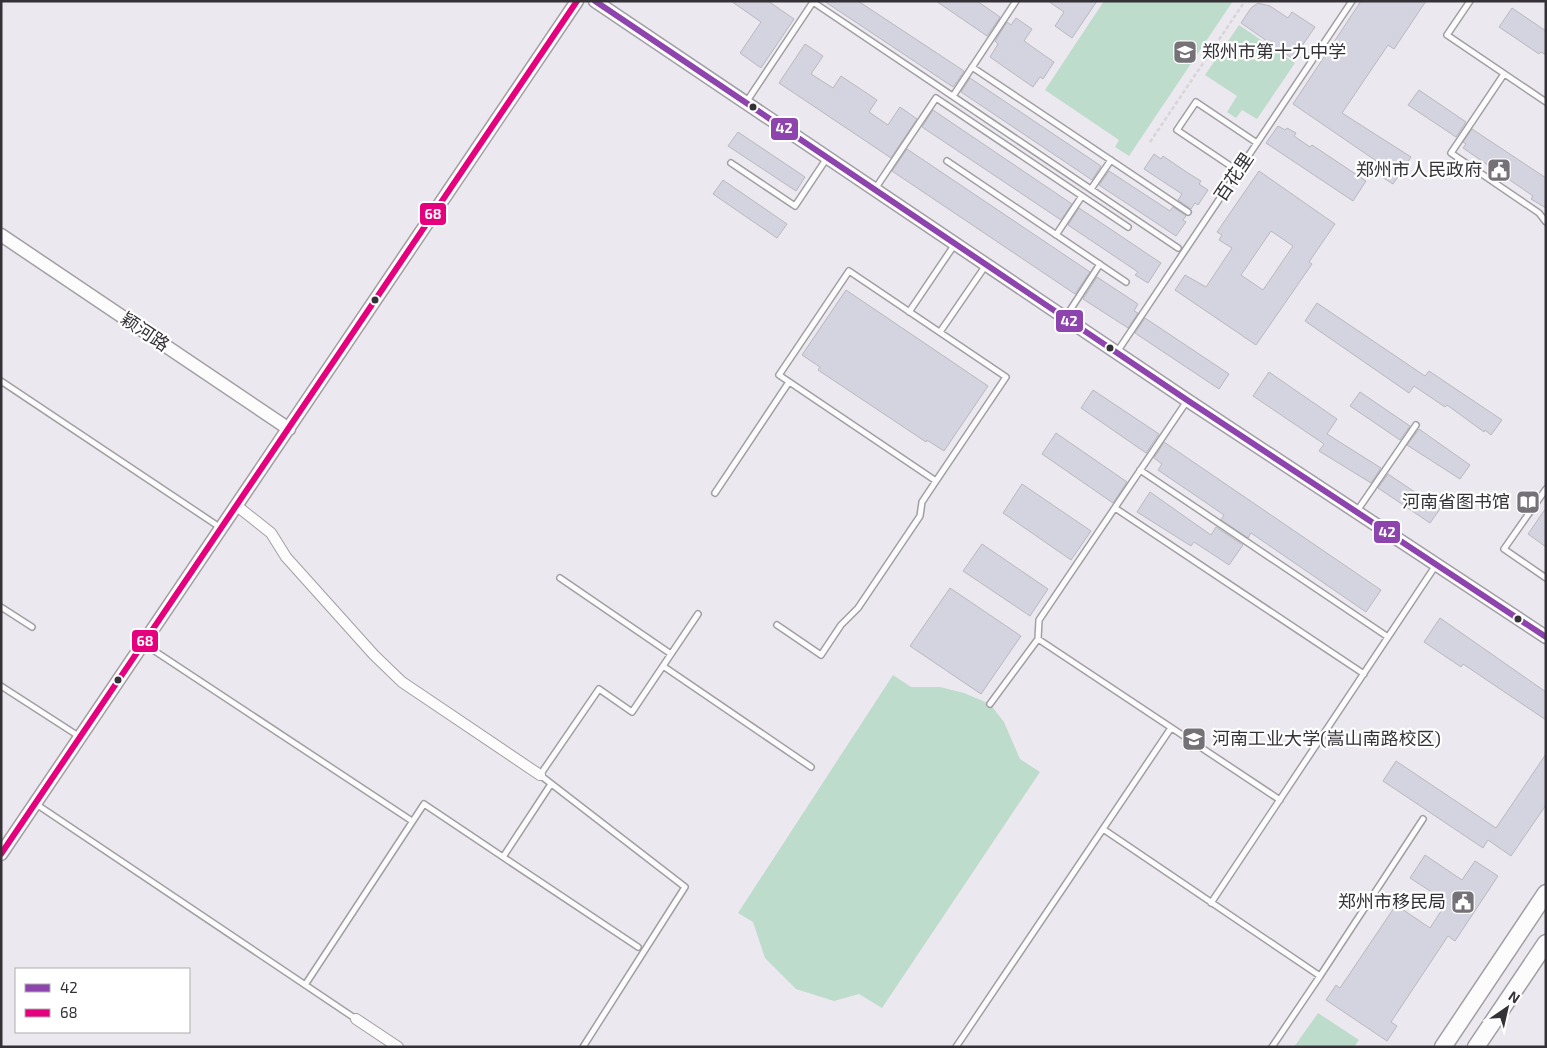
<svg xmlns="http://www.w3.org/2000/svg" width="1547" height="1048" viewBox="0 0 1547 1048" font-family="'Exo 2','Noto Sans SC',sans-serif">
<rect width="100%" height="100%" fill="#ece8ef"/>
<path fill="#bedccb" d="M1104,1H1233L1129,156L1115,147L1119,140L1045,90Z
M1239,25L1295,63L1257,119L1242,110L1236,118L1227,112L1237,96L1205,75Z
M893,675L911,687H940L964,693L990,704L1004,722L1020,759L1040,772L882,1008L859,994L834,1001L796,989L765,958L753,922L738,913Z
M1318,1013L1359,1040L1354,1047H1294Z"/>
<path fill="#d4d3e0" stroke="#b9b8be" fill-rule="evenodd" d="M731,1H768L794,19L761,68L740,53L761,22Z
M824,1H858L964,71L963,73L953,87Z
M936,1H977L1000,17L987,36Z
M1048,1H1097L1072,38L1055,26L1064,12Z
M1361,1H1426L1394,49L1388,45L1342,113L1411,157L1393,184L1382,177L1388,169L1293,104Z
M1258,3L1270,6L1288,18L1292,12L1315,27L1293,59L1241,23L1251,8Z
M1512,8L1546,31V55L1541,52L1539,54L1499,27Z
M1016,18L1032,29L1024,41L1054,62L1043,79L1040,77L1033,87L990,57L998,44L995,41L1007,22L1011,25Z
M805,44L823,56L811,74L833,88L841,76L877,100L869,112L888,125L900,107L917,119L891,158L779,83Z
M970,78L1101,166L1092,180L961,92Z
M1419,90L1466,122L1456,137L1408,105Z
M933,110L1072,204L1061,220L922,127Z
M1278,126L1285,130L1287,128L1296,133L1294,136L1310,147L1312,145L1366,181L1353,201L1266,143Z
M1472,129L1546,178V208L1531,199L1533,196L1463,148L1466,144L1463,142Z
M738,132L805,177L796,191L728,146Z
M907,149L1090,272L1075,294L892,171Z
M1154,154L1161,159L1163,156L1188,173L1201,181L1199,184L1208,190L1198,205L1195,203L1191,209L1178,200L1182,194L1144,169Z
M1109,171L1170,211L1173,207L1186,216L1183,220L1186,222L1176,236L1099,185Z
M1259,171L1335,224L1309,262L1312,264L1256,345L1175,290L1185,275L1206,287L1232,248L1219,240L1222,235L1217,232ZM1271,231L1293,246L1263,290L1241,275Z
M723,180L787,224L777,238L713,194Z
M1079,208L1161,263L1148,283L1135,275L1138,272L1068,225Z
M1097,277L1138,304L1134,311L1138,313L1128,328L1083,299Z
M846,290L988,386L944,451L927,440L926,442L818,370L820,367L802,355Z
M1317,303L1425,376L1429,371L1502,420L1491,435L1485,430L1484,432L1447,405L1445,407L1414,386L1409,393L1305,321Z
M1145,318L1229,374L1219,389L1135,333Z
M1269,372L1337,419L1327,434L1381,468L1371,483L1319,451L1324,444L1253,396Z
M1093,390L1159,434L1146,453L1081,408Z
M1360,392L1410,426L1400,440L1350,406Z
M1419,429L1470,465L1460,479L1407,445Z
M1056,433L1127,482L1113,503L1042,454Z
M1164,442L1381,590L1366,612L1251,533L1248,538L1221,520L1224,515L1158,470L1162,464L1154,458Z
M1388,474L1440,509L1430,523L1378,488Z
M1022,484L1091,531L1071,560L1003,513Z
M1150,492L1211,535L1216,527L1243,545L1229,565L1194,542L1191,546L1137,512Z
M1546,508V547L1528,534Z
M982,544L1048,589L1030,616L963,571Z
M950,588L1021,636L981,694L910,646Z
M1440,618L1546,692V720L1463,664L1461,667L1424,642Z
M1546,754V805L1511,856L1488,840L1483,848L1383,781L1396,761L1496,828Z
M1425,855L1462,880L1475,861L1498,876L1455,941L1448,936L1391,1022L1397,1026L1387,1041L1326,1000L1336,985L1340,988L1396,905L1430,928L1447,902L1410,878Z"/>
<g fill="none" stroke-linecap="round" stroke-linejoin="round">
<g stroke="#a29fa4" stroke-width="8">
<path id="service" d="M1470,1L1447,35L1546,102
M972,67L1188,212
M1504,74L1451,153L1539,213L1546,222
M953,96L1016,1
M747,101L813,2L1178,248
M947,161L1126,282
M731,163L795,206L827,158
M1238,171L1177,130L1196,102L1257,143
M875,189L936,98L1128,227
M1091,189L1111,160
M1056,235L1082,196
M849,271L1006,377L936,481L779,375Z
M909,312L955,244
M1065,318L1100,264
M940,332L986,265
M1117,352L1352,1
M1,381L221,528
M1140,470L1388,637
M1546,489L1504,549L1546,578
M715,493L789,382
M1115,508L1364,674
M1357,511L1416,425
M560,578L671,654
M1,607L32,627
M777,625L821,655L841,625L858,608L920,516L922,502L936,481
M1038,639L1280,800
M144,644L412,821
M663,666L811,767
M1,686L80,737
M990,704L1038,639L1039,620L1187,401
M551,784L503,857L638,947
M36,804L356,1019
M1103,829L1320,976L1272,1047
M1211,903L1436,565
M1320,976L1423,819
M305,985L424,804L503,857
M583,1047L685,887L540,775L599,689L632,712L698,614
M956,1047L1171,728"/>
</g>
<g stroke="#a29fa4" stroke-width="12">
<path id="minor" d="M237,506L271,533L286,557L374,655L402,682L540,775
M356,1019L398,1047"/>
</g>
<g stroke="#a29fa4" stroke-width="15">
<path id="tertiary" d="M595,1L1187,400L1546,637
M1,235L289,429
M1,854L577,1"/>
</g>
<g stroke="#a29fa4" stroke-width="19">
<path id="primary" d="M1443,1047L1546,893
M1476,1047L1546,943"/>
</g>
<path stroke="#d7d5d7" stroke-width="2.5" stroke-dasharray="4 2.5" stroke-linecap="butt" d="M1150,142L1245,1"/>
<use href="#service" stroke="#fcfcfd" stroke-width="5"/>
<use href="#minor" stroke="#fcfcfd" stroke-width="10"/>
<use href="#tertiary" stroke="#fcfcfd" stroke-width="12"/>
<use href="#primary" stroke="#fcfcfd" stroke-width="16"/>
<g stroke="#fff" stroke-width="10">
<path id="bus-1" d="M595,1L1187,400L1546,637"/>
</g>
<g stroke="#fff" stroke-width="10">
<path id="bus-2" d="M1,854L577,1"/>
</g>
<use href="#bus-1" stroke="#8e44ad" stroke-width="6"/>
<use href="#bus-2" stroke="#e5007d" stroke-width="6"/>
</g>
<defs>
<g id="school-square" transform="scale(1.25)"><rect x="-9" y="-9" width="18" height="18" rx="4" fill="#747177" stroke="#fff"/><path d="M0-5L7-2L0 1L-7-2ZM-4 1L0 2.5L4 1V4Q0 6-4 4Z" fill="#fff"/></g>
<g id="civic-square" transform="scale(1.25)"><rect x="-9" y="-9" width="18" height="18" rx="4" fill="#747177" stroke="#fff"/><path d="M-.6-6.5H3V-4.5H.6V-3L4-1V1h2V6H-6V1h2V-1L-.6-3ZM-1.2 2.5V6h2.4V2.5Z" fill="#fff"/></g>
<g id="library-square" transform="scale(1.25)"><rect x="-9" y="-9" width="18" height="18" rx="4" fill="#747177" stroke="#fff"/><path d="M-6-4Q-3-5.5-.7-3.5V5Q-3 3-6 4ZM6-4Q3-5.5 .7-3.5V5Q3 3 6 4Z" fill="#fff"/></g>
<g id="university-square" transform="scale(1.25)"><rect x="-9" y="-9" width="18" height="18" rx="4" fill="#747177" stroke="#fff"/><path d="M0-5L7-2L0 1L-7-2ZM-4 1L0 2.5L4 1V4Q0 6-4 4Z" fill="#fff"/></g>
</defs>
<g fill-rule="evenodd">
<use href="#school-square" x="1185" y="52"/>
<use href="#civic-square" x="1499" y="170"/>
<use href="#library-square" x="1528" y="502"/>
<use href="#university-square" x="1194" y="739"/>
<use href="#civic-square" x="1463" y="902"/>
</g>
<g fill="#343137" stroke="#fff" stroke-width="2">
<circle cx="753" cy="107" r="4.5"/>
<circle cx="375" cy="300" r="4.5"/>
<circle cx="1110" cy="348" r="4.5"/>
<circle cx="1518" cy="619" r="4.5"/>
<circle cx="118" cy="680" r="4.5"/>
</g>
<g text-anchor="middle" stroke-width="4.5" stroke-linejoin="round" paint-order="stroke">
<g font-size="18" fill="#343137" stroke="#fff" text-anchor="end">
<text x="1202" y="58" text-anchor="start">郑州市第十九中学</text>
<text x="1482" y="176">郑州市人民政府</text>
<text x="1510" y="508">河南省图书馆</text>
<text x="1212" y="745" text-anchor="start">河南工业大学(嵩山南路校区)</text>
<text x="1446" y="908">郑州市移民局</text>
</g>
<g font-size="18" fill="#343137" stroke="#fff">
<text transform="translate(1234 177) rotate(-56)" y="6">百花里</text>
<text transform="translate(145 332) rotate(34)" y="6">颖河路</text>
</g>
</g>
<g stroke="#fff" stroke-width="2">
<rect x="770" y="117" width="29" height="24" rx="5" fill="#8e44ad"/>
<rect x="419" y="202" width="28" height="24" rx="5" fill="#e5007d"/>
<rect x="1055" y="309" width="29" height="24" rx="5" fill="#8e44ad"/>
<rect x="1373" y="520" width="28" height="24" rx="5" fill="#8e44ad"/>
<rect x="131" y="629" width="28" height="24" rx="5" fill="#e5007d"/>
</g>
<g font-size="14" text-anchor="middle" font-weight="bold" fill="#fff">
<text x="784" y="133">42</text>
<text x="433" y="219">68</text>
<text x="1069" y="326">42</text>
<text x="1387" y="537">42</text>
<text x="145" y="646">68</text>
</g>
<rect width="1547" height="1048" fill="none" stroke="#343137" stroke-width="5"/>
<rect x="15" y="968" width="175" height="65" fill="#ffffff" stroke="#aeadaf"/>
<rect x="25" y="984" width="25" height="8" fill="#8e44ad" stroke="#aeadaf"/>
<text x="60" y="993" font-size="15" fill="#343137">42</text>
<rect x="25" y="1009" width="25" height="8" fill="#e5007d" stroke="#aeadaf"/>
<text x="60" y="1018" font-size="15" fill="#343137">68</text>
<g transform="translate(1507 1008) rotate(34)" stroke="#ffffff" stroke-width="4" paint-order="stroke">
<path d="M0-4L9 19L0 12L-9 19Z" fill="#343137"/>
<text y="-8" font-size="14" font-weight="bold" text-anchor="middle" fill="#343137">N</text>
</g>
</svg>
